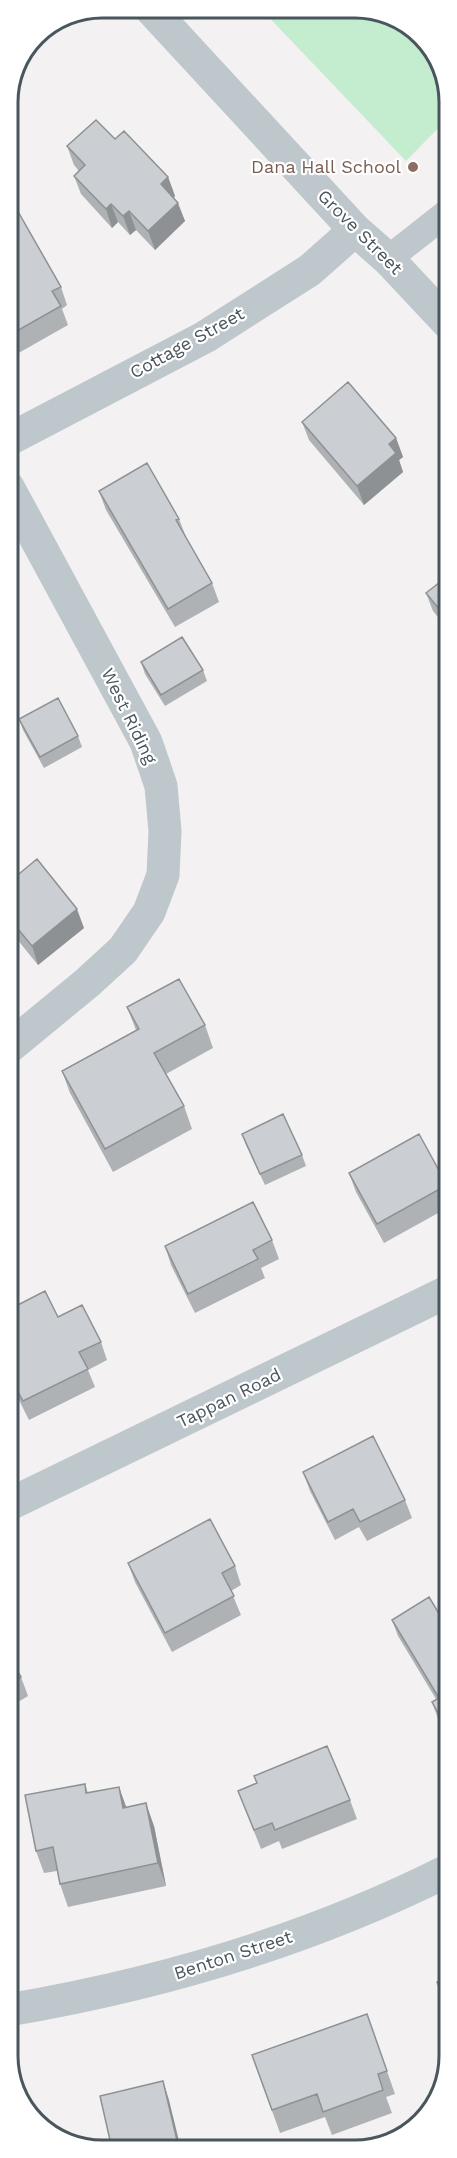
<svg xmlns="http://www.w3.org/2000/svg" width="457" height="2158" viewBox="0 0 457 2158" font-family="'Work Sans',sans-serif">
<rect width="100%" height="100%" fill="#f3f1f1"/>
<path fill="#c4eccf" d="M261,9L379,11L426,40L449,90V117L406,161Z"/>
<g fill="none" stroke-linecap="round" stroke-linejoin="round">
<path stroke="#bec7cc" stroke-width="27" d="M388,259L449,211"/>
<path stroke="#bec7cc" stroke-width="33" d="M8,440L205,337L310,270L355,230
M8,487L146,742L161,786L165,831L163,875L149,912L123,950L87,983L8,1048
M8,1505L449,1291
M8,2010C161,1984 310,1940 449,1870"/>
<path stroke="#bec7cc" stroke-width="33" d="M150,8L355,230L388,259L449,324"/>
</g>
<path fill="#afb2b5" d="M115,139L168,177L175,196L174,198L185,221L155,250L136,230L130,235L118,222L112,228L81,194L74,176L79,171L74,165L67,146Z
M8,194L61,287L67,305L62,309L68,325L8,359Z
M302,422L396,438L403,457L399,460L403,472L364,505L309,440Z
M99,491L179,519L186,537L212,583L219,602L175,627L106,510Z
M449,575V631L433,611L426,593Z
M141,662L203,670L207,681L165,706L145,674Z
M19,719L78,736L82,747L44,768L23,730Z
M8,883L84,928L38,965L8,928Z
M127,1007L205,1025L213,1048L166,1074L184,1106L192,1129L113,1172L70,1093L62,1071L136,1030Z
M242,1134L302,1155L306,1166L265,1185L246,1145Z
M349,1173L447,1185L449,1191V1207L384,1243L356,1192Z
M272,1240L279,1259L261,1268L265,1278L195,1313L171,1265L165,1246Z
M8,1310L58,1317L101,1342L107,1360L88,1370L95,1387L29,1420L8,1378Z
M303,1472L405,1500L412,1518L367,1541L359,1527L335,1540L310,1491Z
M128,1563L235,1566L241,1585L231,1591L241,1615L172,1652L135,1582Z
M392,1620L449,1630V1738L438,1719L432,1702L436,1699L398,1636Z
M8,1655L21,1677L28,1696L8,1708Z
M85,1784L88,1793L126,1808L154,1826L166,1886L68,1907L60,1884L57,1871L44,1873L36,1851Z
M238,1791L350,1800L357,1819L282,1849L279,1841L261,1849Z
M449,1976V2014L437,1982Z
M367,2014L395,2094L386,2097L392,2113L332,2135L325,2117L280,2133L252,2055Z"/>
<path fill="#8e9194" d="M168,177L175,196L168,203L161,184Z
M178,203L185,221L155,250L148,231Z
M111,204L118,222L112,228L106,209Z
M129,211L136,230L130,235L123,216Z
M396,438L403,457L399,460L403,472L364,505L357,486L389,444Z
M77,909L84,928L38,965L32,946Z
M119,1787L127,1809L123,1808Z
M146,1803L154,1826L166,1886L158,1863Z
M163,2081L169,2100L181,2149H179Z"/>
<path fill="#cbcfd3" stroke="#8e9194" stroke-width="1.5" d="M96,120L115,139L124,131L168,177L161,184L178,203L148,231L129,211L123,216L111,204L106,209L74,176L85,165L67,146Z
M8,194L61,287L52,291L61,306L8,336Z
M348,382L396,438L389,444L396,453L357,486L302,422Z
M147,463L179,519L176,520L212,583L168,609L99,491Z
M449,575V621L426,593Z
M182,637L203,670L161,695L141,662Z
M58,698L78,736L40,757L19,719Z
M37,859L77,909L32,946L8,917V883Z
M179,979L205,1025L154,1053L184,1106L105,1149L62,1071L139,1029L127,1007Z
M283,1114L302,1155L260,1174L242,1134Z
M419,1134L447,1185L377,1224L349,1173Z
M253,1202L272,1240L253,1250L258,1259L188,1294L165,1246Z
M45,1291L58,1317L82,1305L101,1342L79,1352L88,1369L23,1401L8,1373V1310Z
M373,1436L405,1500L360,1522L353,1509L328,1522L303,1472Z
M210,1519L235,1566L222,1573L234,1596L165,1633L128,1563Z
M429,1597L449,1630V1732L432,1702L439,1698L392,1620Z
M8,1655L21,1677L8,1685Z
M327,1746L350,1800L275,1830L272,1823L254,1830L238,1791L257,1783L254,1776Z
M85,1784L86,1793L119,1787L123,1808L146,1803L158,1863L60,1884L53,1847L36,1851L25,1795Z
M449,1976V2010L437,1982Z
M367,2014L387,2071L378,2074L383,2090L323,2112L317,2094L272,2110L252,2055Z
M163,2081L179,2149H112L100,2096Z"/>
<circle fill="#8d6e63" stroke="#fff" stroke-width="2" cx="413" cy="167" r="6"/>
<g text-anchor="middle" stroke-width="4.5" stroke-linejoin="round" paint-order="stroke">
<g font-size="18" fill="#785e54" stroke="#fff" text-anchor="end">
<text x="401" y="173">Dana Hall School</text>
</g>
<g font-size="18" fill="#4a565d" stroke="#fff">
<text transform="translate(360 232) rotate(45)" y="6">Grove Street</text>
<text transform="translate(187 343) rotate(-29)" y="6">Cottage Street</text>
<text transform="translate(129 716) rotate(64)" y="6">West Riding</text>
<text transform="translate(229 1398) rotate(-26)" y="6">Tappan Road</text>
<text transform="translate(233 1955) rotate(-18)" y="6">Benton Street</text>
</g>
</g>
<path d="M0 0H457V2158H0ZM102 18H355A84 84 0 0 1 439 102V2056A84 84 0 0 1 355 2140H102A84 84 0 0 1 18 2056V102A84 84 0 0 1 102 18Z" fill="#fff" fill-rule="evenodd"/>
<path fill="none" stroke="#4a565d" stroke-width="3" d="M102 18H355A84 84 0 0 1 439 102V2056A84 84 0 0 1 355 2140H102A84 84 0 0 1 18 2056V102A84 84 0 0 1 102 18Z"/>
</svg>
